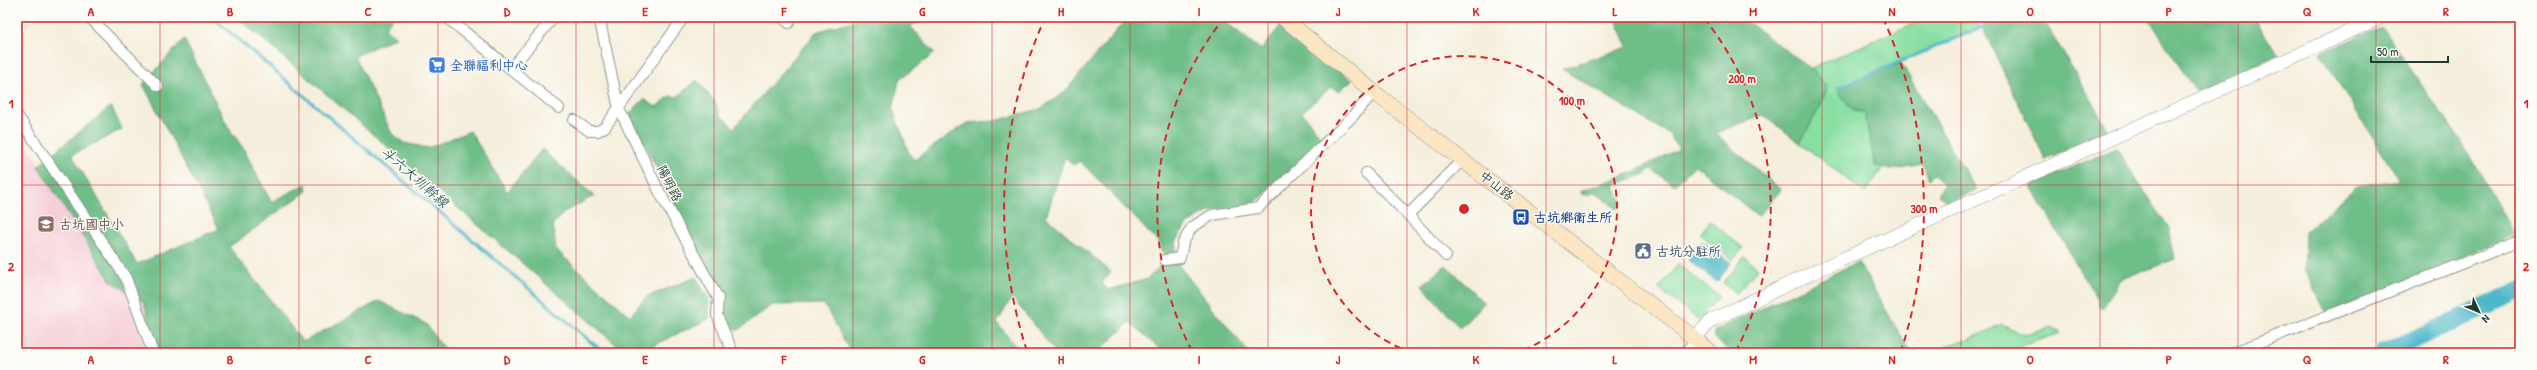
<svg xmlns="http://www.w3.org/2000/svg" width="2537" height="370" viewBox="0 0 2537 370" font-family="'Patrick Hand','LXGW WenKai TC',sans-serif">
<rect width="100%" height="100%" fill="#fdfcf7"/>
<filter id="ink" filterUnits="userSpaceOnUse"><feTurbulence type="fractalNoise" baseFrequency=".025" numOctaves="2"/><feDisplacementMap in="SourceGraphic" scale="8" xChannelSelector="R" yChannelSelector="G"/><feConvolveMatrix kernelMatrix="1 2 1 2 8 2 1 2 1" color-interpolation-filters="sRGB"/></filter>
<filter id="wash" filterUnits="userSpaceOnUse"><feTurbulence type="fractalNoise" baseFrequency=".012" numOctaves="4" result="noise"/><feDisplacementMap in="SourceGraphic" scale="16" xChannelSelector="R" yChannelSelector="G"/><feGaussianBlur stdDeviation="0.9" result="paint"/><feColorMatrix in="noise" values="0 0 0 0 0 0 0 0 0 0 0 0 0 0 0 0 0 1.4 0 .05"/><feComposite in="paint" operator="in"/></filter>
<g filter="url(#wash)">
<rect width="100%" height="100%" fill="#f5eedc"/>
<path fill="#f6cfd9" d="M17,129L111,281L144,302L157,352L17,353Z"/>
<path fill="#88dfa2" stroke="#548e6b" d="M1928,17H1969L1971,22L1982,27L1838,88L1852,109L1865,114L1875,165L1883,168C1876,175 1872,187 1864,192L1800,143L1820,107L1827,87L1811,68Z
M1710,221L1743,248L1733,260L1700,234Z
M1744,257L1758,268L1736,294L1723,283Z
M1678,264L1719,296L1699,320L1659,289Z
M2002,324L2025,335L2052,327L2061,333L2018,347L2020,353H1936L1947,345L1968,340Z"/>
<path fill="#6ebe88" stroke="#467e5e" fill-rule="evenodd" d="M237,17H393L385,28L396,37L355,56L392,134L404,143L428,148L470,131L507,192L542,149L594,196L566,211L553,224L556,250L630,316L646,297L696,277L709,299V319L645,349L647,353H626Z
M853,17H932L910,26L935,53L899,80L893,110L909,153L914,160L967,123L995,121L1040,109L1064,93L1126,19L1125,17H1148L1151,20L1152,17H1220L1261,50L1281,25L1352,80L1339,91L1331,87L1302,112L1323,140L1255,203L1210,211L1187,224L1175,242L1179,266L1249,353H1164L1130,322L1097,353H1056L1012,297L997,323L1021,353H985L982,350L980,353H851L824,304L772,305L737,331L724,315L720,292L629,114L644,99L656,107L670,96L677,97L697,80L715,102L720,115L734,128L816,32L856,20ZM1065,157L1073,165L1080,161L1161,245L1165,260L1148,279L1108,290L1102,283L1111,272L1046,217Z
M1615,17H1741L1814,71L1827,87L1820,107L1800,143L1764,115L1715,133L1781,190L1758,216L1695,165L1675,185L1650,169L1645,174L1614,185L1622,203L1617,209L1596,193L1582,195L1581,191L1631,173L1679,149L1669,134L1562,69L1628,47Z
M1998,17H2042L2109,131L2045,159L1982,27Z
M2148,17H2254L2278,56L2196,92Z
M2382,27L2474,162L2514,235L2327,314L2305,271V232L2357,186L2399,180L2320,53Z
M184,39L228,127L243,148L271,202L306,184L307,191L229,247L303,342L379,301L426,324L447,353H154L157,352L144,302L111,281L38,166L111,106L122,129L72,155L137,264L219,229L143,84Z
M1901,63L1976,190L1949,202L1938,195L1944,184L1933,174L1929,179L1923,164L1890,170L1875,165L1865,114C1850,108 1844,103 1838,88Z
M2116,148L2169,228L2175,259L2120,280L2102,309L2031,186Z
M1858,262L1911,353H1733L1715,339L1714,331Z
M1446,265L1484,303L1460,328L1422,285Z"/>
<path fill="#4cb7c8" stroke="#367a7e" d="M1702,242L1731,263L1717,282L1688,260Z"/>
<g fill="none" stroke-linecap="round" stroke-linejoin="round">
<path stroke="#4cb7c8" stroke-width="3" d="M212,17L604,353
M1838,88L1982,27L1998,17"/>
<path stroke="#4cb7c8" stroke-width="18" d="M2384,353L2520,291"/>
</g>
</g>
<g filter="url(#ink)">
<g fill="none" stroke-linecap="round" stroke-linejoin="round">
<g stroke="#8a9688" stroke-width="12">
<path id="minor" d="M89,17L158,86
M446,17L559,108
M599,17L619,109L661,195L718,298L717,315L733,353
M781,17L789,23
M512,67L554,17
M17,115L126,278L153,353
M574,120L589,131H598L605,127L684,17
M1366,173L1408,215
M1446,256L1408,215L1463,159
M1165,260L1180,258L1183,243L1192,227L1212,215L1258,208L1352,117L1374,92
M1687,353L1694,338
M2232,353L2520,241"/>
</g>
<g stroke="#8a9688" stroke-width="14">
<path id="tertiary" d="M1694,338L1712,320L1816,271L2382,17"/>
</g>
<g stroke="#8a9688" stroke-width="16">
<path id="secondary" d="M1282,17L1380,97L1694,338L1711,353"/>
</g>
<use href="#minor" stroke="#fff" stroke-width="10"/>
<use href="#tertiary" stroke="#fff" stroke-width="13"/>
<use href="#secondary" stroke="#fbe6c4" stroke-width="15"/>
</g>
</g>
<path fill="none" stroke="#d62828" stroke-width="1" stroke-opacity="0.55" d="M160,17V353M299,17V353M438,17V353M576,17V353M714,17V353M853,17V353M992,17V353M1130,17V353M1268,17V353M1407,17V353M1546,17V353M1684,17V353M1822,17V353M1961,17V353M2100,17V353M2238,17V353M2376,17V353M17,185H2520"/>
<g fill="none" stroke="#d62828" stroke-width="2" stroke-dasharray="7 5">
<path d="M1412 353A153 153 0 1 1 1516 353"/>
<path d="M1192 351A307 307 0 0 1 1224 18M1704 18A307 307 0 0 1 1736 351"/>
<path d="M1027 351A460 460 0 0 1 1045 18M1883 18A460 460 0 0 1 1901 351"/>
</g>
<defs>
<g id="supermarket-square" transform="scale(0.9)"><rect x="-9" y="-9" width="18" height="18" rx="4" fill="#3f7fe0" stroke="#fdfcf7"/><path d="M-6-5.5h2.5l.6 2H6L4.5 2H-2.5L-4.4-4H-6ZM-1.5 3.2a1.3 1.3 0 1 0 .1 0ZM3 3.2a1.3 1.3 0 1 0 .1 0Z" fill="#fff"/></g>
<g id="bus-square" transform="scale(0.9)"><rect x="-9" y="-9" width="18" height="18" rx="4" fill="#1a4fb4" stroke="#fdfcf7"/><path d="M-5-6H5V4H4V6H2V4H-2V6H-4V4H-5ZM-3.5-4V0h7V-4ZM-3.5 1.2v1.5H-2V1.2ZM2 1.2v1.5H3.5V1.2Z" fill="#fff"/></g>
<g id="school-square" transform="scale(0.9)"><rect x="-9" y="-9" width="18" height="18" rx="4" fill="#8d6e63" stroke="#fdfcf7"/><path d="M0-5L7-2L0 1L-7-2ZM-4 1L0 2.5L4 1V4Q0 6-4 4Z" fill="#fff"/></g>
<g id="civic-square" transform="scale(0.9)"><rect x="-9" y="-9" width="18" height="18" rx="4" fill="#5c6f8a" stroke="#fdfcf7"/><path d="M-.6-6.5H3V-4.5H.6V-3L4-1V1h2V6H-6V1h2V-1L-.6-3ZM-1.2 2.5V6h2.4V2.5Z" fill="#fff"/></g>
</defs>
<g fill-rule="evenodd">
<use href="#supermarket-square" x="437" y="65"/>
<use href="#bus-square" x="1521" y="217"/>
<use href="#school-square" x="46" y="224"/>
<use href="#civic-square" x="1643" y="251"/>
</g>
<g text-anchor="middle" stroke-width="3" stroke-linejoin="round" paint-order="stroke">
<g font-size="13" font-weight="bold" fill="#366cbe" stroke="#fdfcf7" text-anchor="start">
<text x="450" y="70">全聯福利中心</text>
</g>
<g font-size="13" fill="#1f3d34" stroke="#fdfcf7">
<text transform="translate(670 183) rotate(63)" y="5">陽明路</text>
<text transform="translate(1497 185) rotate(38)" y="5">中山路</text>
</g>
<g font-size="13" font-weight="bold" fill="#164399" stroke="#fdfcf7" text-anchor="start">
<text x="1534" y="222">古坑鄉衛生所</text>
</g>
<g font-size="13" font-weight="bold" fill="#785e54" stroke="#fdfcf7" text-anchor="start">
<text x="59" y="229">古坑國中小</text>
</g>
<g font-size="13" font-weight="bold" fill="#4e5e75" stroke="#fdfcf7" text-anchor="start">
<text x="1656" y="256">古坑分駐所</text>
</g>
<g font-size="14" font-style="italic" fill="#2c6260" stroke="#fdfcf7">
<text transform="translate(415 177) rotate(41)" y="5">斗六大圳幹線</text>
</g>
</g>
<circle cx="1464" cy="209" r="6" fill="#d62828" stroke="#fdfcf7" stroke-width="2"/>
<g font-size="12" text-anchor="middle" font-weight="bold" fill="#d62828" stroke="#fdfcf7" stroke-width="3" stroke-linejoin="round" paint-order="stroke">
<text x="1742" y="83">200 m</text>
<text x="1572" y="105">100 m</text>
<text x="1924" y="213">300 m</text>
</g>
<rect width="2537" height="370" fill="none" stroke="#fdfcf7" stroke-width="44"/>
<g transform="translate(2479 312) rotate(134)" stroke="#fdfcf7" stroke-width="3" paint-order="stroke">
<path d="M0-3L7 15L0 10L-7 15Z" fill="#1f3d34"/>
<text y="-6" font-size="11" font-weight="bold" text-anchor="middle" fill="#1f3d34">N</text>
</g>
<path d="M2371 56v6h77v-6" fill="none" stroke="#1f3d34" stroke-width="2"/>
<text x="2377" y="56" font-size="12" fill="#1f3d34" stroke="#fdfcf7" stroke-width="3" paint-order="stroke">50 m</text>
<rect x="22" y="22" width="2493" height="326" fill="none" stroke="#d62828" stroke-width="1.5"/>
<g font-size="13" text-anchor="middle" font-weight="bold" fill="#d62828">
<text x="91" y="16">A</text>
<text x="230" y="16">B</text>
<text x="368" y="16">C</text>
<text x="507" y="16">D</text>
<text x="645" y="16">E</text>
<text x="784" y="16">F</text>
<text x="922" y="16">G</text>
<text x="1061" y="16">H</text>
<text x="1199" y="16">I</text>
<text x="1338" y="16">J</text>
<text x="1476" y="16">K</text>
<text x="1615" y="16">L</text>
<text x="1753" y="16">M</text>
<text x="1892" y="16">N</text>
<text x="2030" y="16">O</text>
<text x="2169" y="16">P</text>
<text x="2307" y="16">Q</text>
<text x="2446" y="16">R</text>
<text x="11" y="108">1</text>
<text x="2526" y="108">1</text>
<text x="11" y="271">2</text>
<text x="2526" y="271">2</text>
<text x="91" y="364">A</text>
<text x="230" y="364">B</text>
<text x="368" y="364">C</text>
<text x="507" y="364">D</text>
<text x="645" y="364">E</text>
<text x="784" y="364">F</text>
<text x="922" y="364">G</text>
<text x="1061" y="364">H</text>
<text x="1199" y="364">I</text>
<text x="1338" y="364">J</text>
<text x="1476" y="364">K</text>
<text x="1615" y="364">L</text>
<text x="1753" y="364">M</text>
<text x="1892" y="364">N</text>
<text x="2030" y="364">O</text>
<text x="2169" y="364">P</text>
<text x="2307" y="364">Q</text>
<text x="2446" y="364">R</text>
</g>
</svg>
